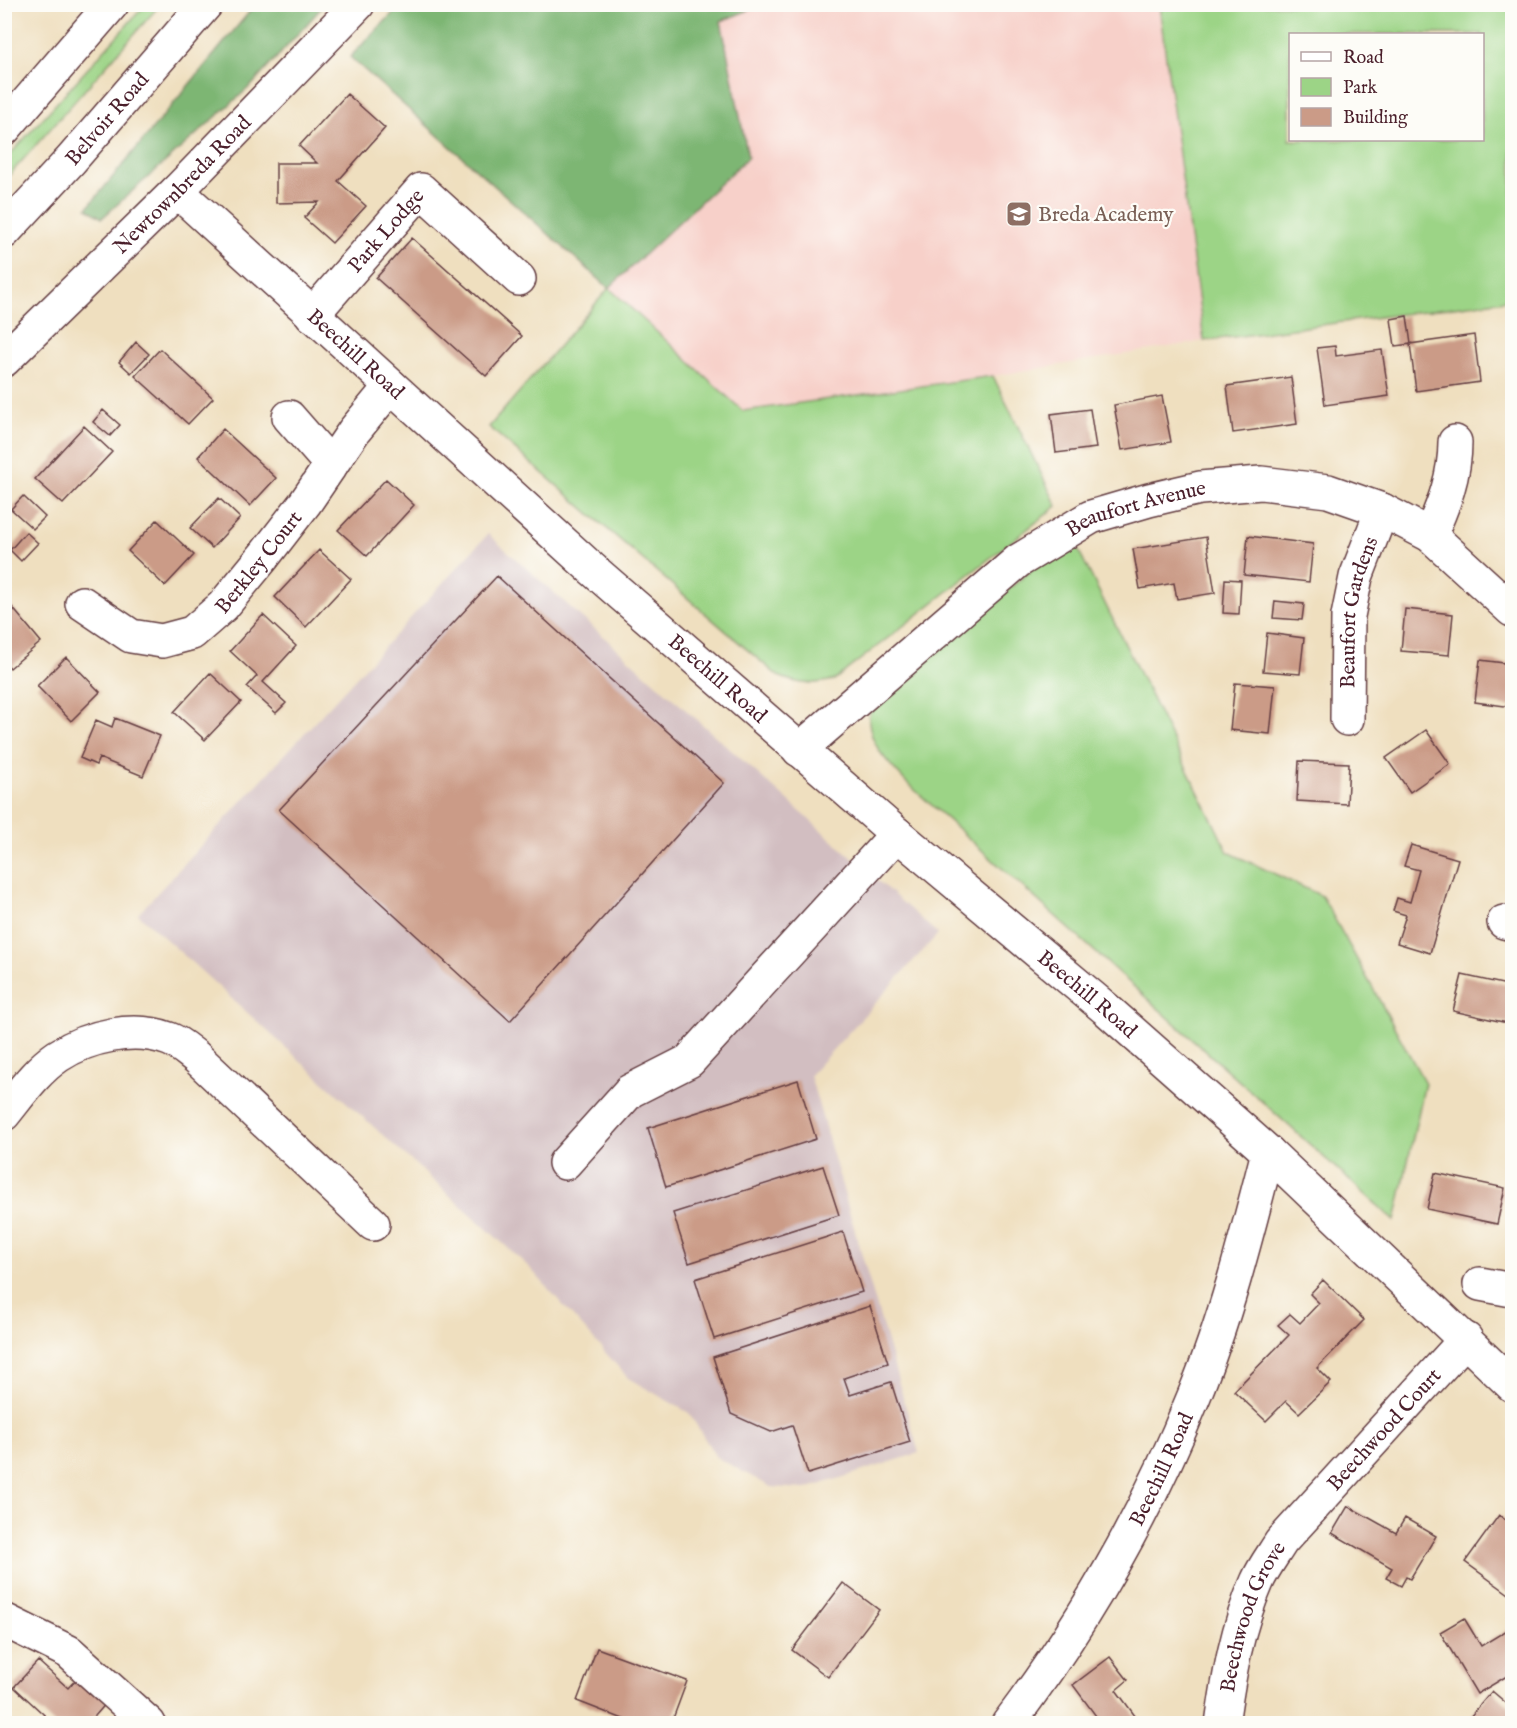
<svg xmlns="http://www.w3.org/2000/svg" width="1517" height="1728" viewBox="0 0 1517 1728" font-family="'IM FELL English',serif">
<rect width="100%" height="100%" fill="#fdfcf7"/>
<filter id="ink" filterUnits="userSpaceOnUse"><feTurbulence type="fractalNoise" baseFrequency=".0167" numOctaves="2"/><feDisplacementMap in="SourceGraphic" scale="12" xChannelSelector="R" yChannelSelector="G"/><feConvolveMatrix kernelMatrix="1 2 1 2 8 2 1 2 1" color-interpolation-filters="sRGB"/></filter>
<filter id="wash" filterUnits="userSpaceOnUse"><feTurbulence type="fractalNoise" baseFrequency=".008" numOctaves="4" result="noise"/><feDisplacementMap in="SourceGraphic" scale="24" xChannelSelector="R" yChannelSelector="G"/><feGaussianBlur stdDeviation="1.35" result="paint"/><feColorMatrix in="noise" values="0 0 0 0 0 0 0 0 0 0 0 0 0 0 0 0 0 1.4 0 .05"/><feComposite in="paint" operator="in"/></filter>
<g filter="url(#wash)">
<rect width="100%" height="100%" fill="#efdfbf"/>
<path fill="#f7d0c9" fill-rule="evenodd" d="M401,4L1512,5V299L1204,341L993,376L743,411L609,288L350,57ZM1290,34H1482V140H1290Z"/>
<path fill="#d2bec1" d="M488,534L938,934L810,1075L919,1453L806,1489L771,1487L716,1457L689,1413L628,1378L529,1267L138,914Z"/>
<path fill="#9cd486" stroke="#737a58" stroke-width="1.5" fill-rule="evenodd" d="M146,4L160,5L5,180V160Z
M1159,5H1512V299L1204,341ZM1290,34H1482V140H1290Z
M609,288L743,411L993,376L1057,506L834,680C810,685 800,685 778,676L489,427Z
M1073,539L1228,852L1322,896L1425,1083L1395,1221L907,783C891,765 870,747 869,721C868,715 872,708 873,702L1035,567Z"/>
<path fill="#7db673" stroke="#646a4f" stroke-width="1.5" d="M255,5H324L253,84L102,218L87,208Z
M401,5H762L721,21L748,157L609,288L350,57Z"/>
<g id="blocks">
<path fill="#cb9b87" d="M347,94L385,128L338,181L366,206L332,243L304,218L319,202L276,203V163H317L299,146Z
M412,238L522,336L486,376L376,278Z
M1407,316L1411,344L1395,346L1391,319Z
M1474,335L1480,382L1416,391L1410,344Z
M136,342L149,354L131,373L119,362Z
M1335,346L1336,356L1382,350L1389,396L1325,405L1317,348Z
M160,349L213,398L188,424L135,376Z
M1291,377L1297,424L1233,433L1227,386Z
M1162,396L1171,442L1122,450L1114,405Z
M1090,409L1096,448L1056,453L1051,414Z
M103,410L120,425L110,436L93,422Z
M84,426L112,452L63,504L35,479Z
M223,429L276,478L250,506L198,457Z
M386,479L414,505L367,556L338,530Z
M23,496L45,517L33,529L11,509Z
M219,498L240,518L212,548L190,528Z
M157,520L194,555L165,586L128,551Z
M26,532L38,543L21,561L10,550Z
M1248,536L1313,544L1309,582L1244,575Z
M1206,537L1215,593L1177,599L1174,583L1140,589L1133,549Z
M319,550L351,579L306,627L275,597Z
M497,576L724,783L510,1021L279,810Z
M1225,579L1241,580L1239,614L1223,613Z
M7,601L41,642L10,668L4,661V602Z
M1275,601L1304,604L1302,620L1273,618Z
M1405,609L1453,614L1449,655L1401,651Z
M263,615L296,646L263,682L286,703L276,713L247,687L257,676L230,651Z
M1267,633L1304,638L1300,674L1263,671Z
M66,657L100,692L71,721L37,686Z
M1480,660L1512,664V707L1475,702Z
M210,673L241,702L205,740L174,712Z
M1235,683L1275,686L1270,734L1230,730Z
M115,718L160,736L143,776L99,758L96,765L80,758L96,720L112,727Z
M1426,730L1450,764L1410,792L1386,758Z
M1299,761L1349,763L1347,804L1297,801Z
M1411,845L1458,859L1430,953L1397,943L1406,915L1393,911L1397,898L1410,902L1419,870L1404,866Z
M1462,975L1512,986V1024L1453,1011Z
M798,1080L816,1139L666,1187L648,1128Z
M823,1166L839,1215L689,1263L673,1213Z
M1435,1173L1505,1188L1497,1224L1427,1209Z
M843,1232L862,1292L714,1339L695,1279Z
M1323,1280L1364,1320L1317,1368L1331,1382L1299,1413L1286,1401L1266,1421L1234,1391L1289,1335L1278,1325L1290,1314L1300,1323L1319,1303L1310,1294Z
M870,1306L888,1363L844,1378L850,1395L891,1382L910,1442L808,1474L792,1425L771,1432L731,1414L713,1357Z
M1348,1506L1396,1533L1405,1518L1436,1536L1410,1579L1406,1577L1401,1586L1386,1578L1392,1568L1332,1533Z
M1499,1515L1512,1525V1589L1509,1594L1465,1562Z
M843,1583L879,1610L828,1677L792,1650Z
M1464,1618L1481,1646L1512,1627V1673L1477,1694L1440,1632Z
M597,1648L687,1681L671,1724H636L577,1701Z
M1110,1657L1128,1680L1116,1690L1141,1724H1094L1099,1720L1073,1685Z
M38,1661L68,1688L80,1675L108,1701L88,1724H54L14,1687Z
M1492,1691L1512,1708V1713L1504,1724H1464Z"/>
</g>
</g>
<g filter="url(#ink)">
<use href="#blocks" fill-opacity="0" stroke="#633c41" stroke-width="1.5"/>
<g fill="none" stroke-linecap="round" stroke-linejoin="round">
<g stroke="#633c41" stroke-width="36">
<g id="minor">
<path id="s1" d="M177,191L591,568L897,834L1105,1008L1268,1152L1512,1385"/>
<path id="s2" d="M312,315L421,190L519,279"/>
<path id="s3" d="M4,360L177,191L358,4"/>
<path d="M289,417L331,465"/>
<path d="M1430,535C1444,504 1455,476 1455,442"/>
<path id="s4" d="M82,603L131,636L162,641L192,633L223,606L264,556L305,503L354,431L391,386"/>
<path id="s5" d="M1347,719L1348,616L1356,577L1382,510"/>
<path id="s6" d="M799,750L1018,561L1091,517L1149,500L1200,488L1261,483L1328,491L1382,510L1430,535L1512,610"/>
<path d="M1504,922L1512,924"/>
<path d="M4,1114C21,1093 36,1071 58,1056C88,1036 134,1026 169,1039C178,1042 188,1051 196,1057L373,1224"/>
<path d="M565,1163L630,1091L689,1061L897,834"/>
<path d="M1480,1284L1512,1290"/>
<path d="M4,1620L69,1652L149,1724"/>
<path id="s7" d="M1008,1724C1084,1623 1147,1513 1194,1396C1226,1318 1247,1234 1268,1152"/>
<path id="s8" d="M1222,1724C1229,1675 1237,1627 1257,1582C1263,1568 1273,1555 1281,1542L1466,1339"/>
</g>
</g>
<g stroke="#633c41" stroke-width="36">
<g id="highway">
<path d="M4,129L112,4"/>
<path id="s9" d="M4,232L71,160L206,4"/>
</g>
</g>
<use href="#minor" stroke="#fff" stroke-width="33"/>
<use href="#highway" stroke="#fff" stroke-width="33"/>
</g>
</g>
<defs>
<g id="school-square" transform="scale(1.35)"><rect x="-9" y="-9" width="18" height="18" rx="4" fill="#8d6e63" stroke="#fdfcf7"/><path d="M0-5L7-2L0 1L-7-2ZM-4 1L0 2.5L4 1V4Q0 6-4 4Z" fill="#fff"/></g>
</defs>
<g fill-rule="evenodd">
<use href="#school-square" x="1019" y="214"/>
</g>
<g text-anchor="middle" stroke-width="4.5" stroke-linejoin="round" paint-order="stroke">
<g font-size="21" fill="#4a1f2b" stroke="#fdfcf7">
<text dy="7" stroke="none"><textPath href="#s9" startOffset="153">Belvoir Road</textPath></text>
<text dy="7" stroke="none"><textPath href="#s3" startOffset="250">Newtownbreda Road</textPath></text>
<text dy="7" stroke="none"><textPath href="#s2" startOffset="112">Park Lodge</textPath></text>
<text dy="7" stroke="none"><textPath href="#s1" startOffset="242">Beechill Road</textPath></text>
<text dy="7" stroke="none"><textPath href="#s6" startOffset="420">Beaufort Avenue</textPath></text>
<text dy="7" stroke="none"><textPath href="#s4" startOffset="219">Berkley Court</textPath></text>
<text dy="7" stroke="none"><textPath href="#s5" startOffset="108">Beaufort Gardens</textPath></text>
<text dy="7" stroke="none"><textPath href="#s1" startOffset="728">Beechill Road</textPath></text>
<text dy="7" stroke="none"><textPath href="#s1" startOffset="1214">Beechill Road</textPath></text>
<text dy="7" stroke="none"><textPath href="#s8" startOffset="346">Beechwood Court</textPath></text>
<text dy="7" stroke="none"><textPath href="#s7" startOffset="298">Beechill Road</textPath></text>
<text dy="7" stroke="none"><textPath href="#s8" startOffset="112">Beechwood Grove</textPath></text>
</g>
<g font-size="21" fill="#785e54" stroke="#fdfcf7" text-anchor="start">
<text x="1038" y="221">Breda Academy</text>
</g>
</g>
<rect width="1517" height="1728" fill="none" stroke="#fdfcf7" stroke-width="24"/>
<rect x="1289" y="33" width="195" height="108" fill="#fdfcf7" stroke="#b5a4a5" stroke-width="1.5"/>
<rect x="1301" y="52" width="30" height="9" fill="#ffffff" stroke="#b5a4a5" stroke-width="1.5"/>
<text x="1343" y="63" font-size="18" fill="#4a1f2b">Road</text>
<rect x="1301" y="78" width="30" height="18" fill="#9cd486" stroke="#b5a4a5" stroke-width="1.5"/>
<text x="1343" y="93" font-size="18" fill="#4a1f2b">Park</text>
<rect x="1301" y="108" width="30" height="18" fill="#cb9b87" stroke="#b5a4a5" stroke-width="1.5"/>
<text x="1343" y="123" font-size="18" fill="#4a1f2b">Building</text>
</svg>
